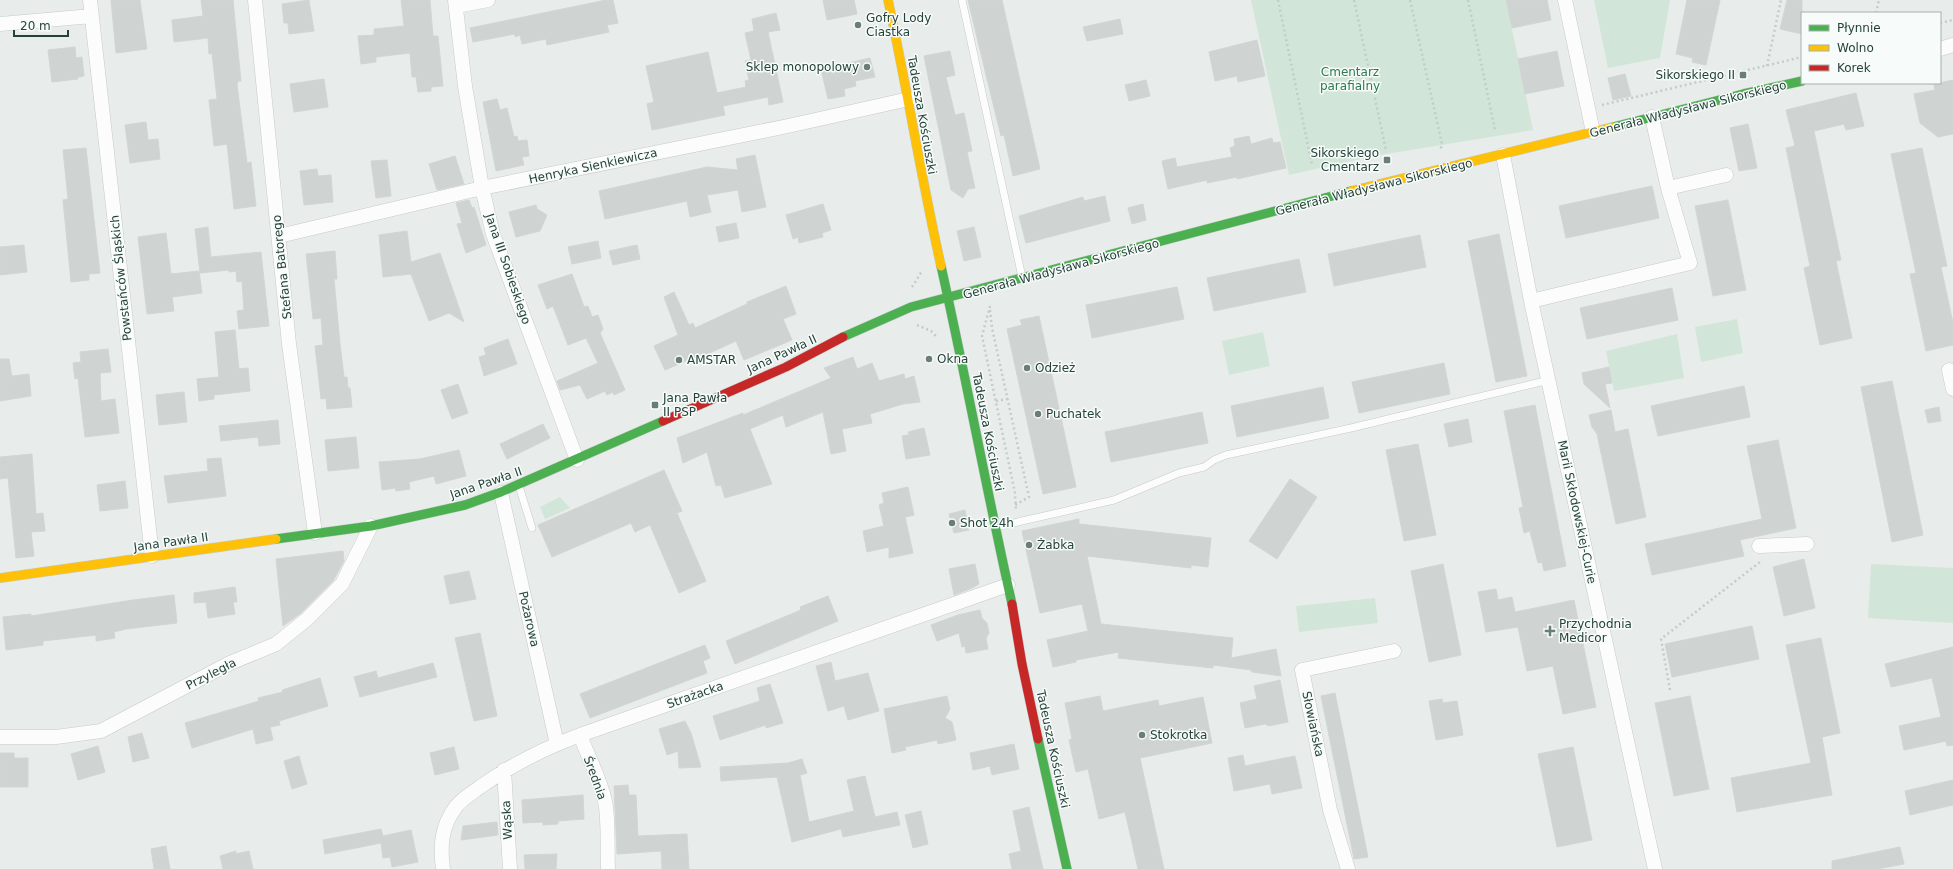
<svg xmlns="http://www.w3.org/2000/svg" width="1953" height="869" viewBox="0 0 1953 869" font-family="'DejaVu Sans',sans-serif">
<rect width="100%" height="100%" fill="#e8edeb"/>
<path fill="#d1e6d8" d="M1251,0H1506L1533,130L1374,156L1289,175Z
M1594,0H1670L1660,58L1608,68Z
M1737,319L1743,353L1701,362L1695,327Z
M1263,332L1270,366L1229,375L1222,341Z
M1677,334L1684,378L1614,391L1606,351Z
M560,497L570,508L545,519L540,507Z
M1871,564L1953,568V623L1868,618Z
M1375,598L1378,623L1299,632L1296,606Z"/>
<path fill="#cfd4d2" stroke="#d1d6d4" d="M111,0H140L147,49L116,53Z
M201,0H233L241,81H238L237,85L247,163L251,162L256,206L234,209L227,144L214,146L209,100L217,99L212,53L209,54L208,38L174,42L172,20L203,16Z
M309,0L314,31L289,34L288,23H284L282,4Z
M401,0H430L433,36H438L443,86L431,87V91L418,92L416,77H412L410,53L376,57V62L361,64L358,36L374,35V29L404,26Z
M606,0H613L618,23L607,25L609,32L547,45L546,39L522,44L520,35L515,37V34L473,42L470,28Z
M823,0H854L857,14L827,20Z
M968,0H1002L1040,169L1013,176L1004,135L1001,136L986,75Z
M1506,0H1547L1551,20L1512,28Z
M1687,0H1720L1706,65L1692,62L1693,58L1676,54Z
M1787,0H1802V34L1780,29Z
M776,13L780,30L768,32L783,102L769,105L768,97L723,106L725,115L652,130L647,104L654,102L646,66L708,52L717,93L746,87L745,81L749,80L745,61L751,60L745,33L754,31L752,19Z
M1120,19L1123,34L1087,41L1083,27Z
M1257,40L1265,76L1238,82L1237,76L1215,81L1209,52Z
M75,47L76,58L82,57L84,76L78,77V79L52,82L48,50Z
M950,51L955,75L946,77L955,115L964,113L972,151L967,152L975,188L968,189L963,198L951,190L924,56Z
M1557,51L1564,86L1525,94L1518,59Z
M870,58L875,77L855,81L856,86L844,89L845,96L828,99L821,69Z
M1625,74L1631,96L1613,100L1608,78Z
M324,79L328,107L294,112L290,84Z
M1146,80L1150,96L1129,101L1125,85Z
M1953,80V134L1938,137L1920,123L1914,94L1935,90L1934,84Z
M1856,93L1864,126L1846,130L1844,124L1814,131L1841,260L1836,261L1852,338L1820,345L1804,268L1810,266L1786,148L1795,146L1786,110Z
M497,99L500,110L507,108L514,137L517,136L518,141L527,140L529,156L522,157L524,165L496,171L483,102Z
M146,122L148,140L158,139L160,159L130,163L125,125Z
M1748,124L1757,168L1739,171L1730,128Z
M1249,136L1251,144L1272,138L1273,143L1280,142L1286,168L1237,179V177L1207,183V180L1168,189L1162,161L1175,158L1177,167L1232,157L1230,148L1235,146L1234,139Z
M86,148L100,273L89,274V280L71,282L63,200L68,199L63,150Z
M1922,148L1947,266L1941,267L1953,323V345L1926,351L1910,274L1916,273L1891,154Z
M755,155L766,207L742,212L738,190L707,195L711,212L690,217L687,201L605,219L599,191L707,167L738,170L736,159Z
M455,156L464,184L437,190L429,164Z
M387,160L391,196L376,198L371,161Z
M317,169L318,176L331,175L333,202L304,205L300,171Z
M1652,186L1659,218L1566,238L1559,206Z
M1105,196L1110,221L1026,243L1019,216L1083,197L1084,201Z
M469,200L472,208L474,207L486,245L466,253L457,224L462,223L456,203Z
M1728,200L1746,290L1713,296L1695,206Z
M823,204L831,230L822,233L823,237L799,243L798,237L793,239L786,215Z
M1143,204L1146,220L1132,224L1128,208Z
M536,205L537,209L547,215L540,231L516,237L509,212Z
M736,223L739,238L719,242L716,227Z
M208,227L211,257L261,252L269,326L239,329L237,311L244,310L242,281L237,282L236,271L229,272V270L200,273L195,229Z
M974,227L981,257L964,261L957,231Z
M407,231L411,262L440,253L464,322L449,313L429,321L411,274L383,277L379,235Z
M166,233L171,274L199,271L202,293L172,297L174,311L147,314L138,237Z
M1499,234L1527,376L1496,382L1468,241Z
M1420,235L1426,267L1334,286L1328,254Z
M598,241L601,258L572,264L568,247Z
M24,245L27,272L0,275V247Z
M637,245L640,259L613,265L609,251Z
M335,251L337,279H334L340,344L344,377H347L348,388H350L352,407L327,409L326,398L321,399L315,346L323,345L321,318L313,319L306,254Z
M1299,259L1306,292L1214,311L1207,278Z
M572,274L584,307L588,306L592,317L598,315L603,329L600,333L625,390L614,395L613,392L607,395L605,391L587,399L580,385L560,390L557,381L598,363L586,338L568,345L553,306L547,309L538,285Z
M786,286L796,314L783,319L792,340L744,360L736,341L703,356L702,354L665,370L654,346L678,335L664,297L674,292L689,325L693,323L695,328L747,304V302Z
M1177,287L1184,319L1092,338L1086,305Z
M1672,288L1678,320L1587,339L1580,308Z
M1039,316L1076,487L1043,494L1007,329L1022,325L1020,320Z
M235,330L239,369L248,368L250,391L214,395V399L199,401L197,379L219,377L215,332Z
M508,339L517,364L484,376L479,357L486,355L484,348Z
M108,349L111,372L100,373L101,401L115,399L119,433L85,437L78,378L75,379L73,363L81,362L80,352Z
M853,357L857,369L872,363L879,381L904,374L905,379L914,376L920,402L903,404L870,414L872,423L842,429L846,451L831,454L823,412L786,427L783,415L750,429L772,484L725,498L721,485L716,486L707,452L683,463L677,438L743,413V415L831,378L824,368Z
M0,359H9L12,378V376L29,374L31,396L0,401Z
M1444,363L1450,394L1359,413L1352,382Z
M1609,367L1612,383L1605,384L1610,408L1584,384L1582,373Z
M1892,381L1923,535L1892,542L1861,387Z
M458,384L468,413L452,419L441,390Z
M1744,386L1750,417L1658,436L1651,406Z
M1323,387L1329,418L1237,437L1231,406Z
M184,392L187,422L159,425L156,395Z
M1535,405L1566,566L1544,571L1542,562L1538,563L1530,531L1524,533L1519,508L1523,507L1504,411Z
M1939,407L1941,421L1928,423L1925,410Z
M1611,410L1615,432L1628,429L1646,517L1616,524L1597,434L1592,427L1589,415Z
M1202,412L1208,443L1111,462L1105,432Z
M1468,419L1472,442L1449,447L1444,424Z
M278,420L280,444L259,446L258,437L221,441L219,426Z
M543,424L550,438L507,459L500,444Z
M924,428L930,455L906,459L902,436L909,435L908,432Z
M356,437L359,468L328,471L325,440Z
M1778,440L1796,528L1740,540L1744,556L1652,575L1645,544L1762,519L1747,446Z
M1418,444L1436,535L1404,541L1386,450Z
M459,450L466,476L436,484L434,476L409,482L410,489L396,491L395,488L382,490L379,462L420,459Z
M32,454L36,514L43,513L45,531L31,532L34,556L16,558L8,478L0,479V457Z
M221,458L226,496L168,503L164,476L208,471L207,459Z
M664,470L682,511L677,513L706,581L679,593L650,525L635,532L631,523L552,557L538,525Z
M1290,479L1317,497L1277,559L1249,541Z
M125,481L128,508L100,511L97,485Z
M908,487L914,515L905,517L913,553L889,558V547L867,552L863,531L884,526L879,505L884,503L882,493Z
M965,510L969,530L954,533L949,514Z
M1079,519V524L1211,538L1208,567L1191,565V568L1087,556L1101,624L1233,638L1231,658L1276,649L1281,676L1252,672L1251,670L1213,665V668L1118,658L1119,652L1076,660V662L1053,667L1047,640L1088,631L1082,604L1040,613L1022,531Z
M343,551L344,561L333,581L301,613L283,626L276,559Z
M1804,559L1815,608L1784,616L1773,567Z
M975,564L979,584L972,588L954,595L949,569Z
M1443,564L1461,655L1429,662L1411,571Z
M469,571L476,599L450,604L444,576Z
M235,587L237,602H233L235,614L208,618L206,602L194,603V593Z
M1496,589L1498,600L1512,597L1515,612L1574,600L1596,707L1563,714L1553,666L1527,671L1518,627L1486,632L1478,592Z
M174,595L177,623L126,629L114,632L115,638L96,641V635L43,641V645L6,650L3,617L31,614V616L133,600Z
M828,596L838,621L735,664L726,641L801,610L800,607Z
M980,610L982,618L987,623L989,633L986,638L988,649L966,653L965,646L962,647L959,633L937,641L931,625L958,615Z
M1752,626L1759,659L1672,677L1665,644Z
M480,633L497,716L474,721L455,638Z
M1821,638L1840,733L1822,737L1832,795L1737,812L1731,778L1811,763L1786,645Z
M705,645L710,658L703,661L707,673L590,718L580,694Z
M1953,647V745L1947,746L1946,741L1904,750L1899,726L1941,717L1932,678L1891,687L1885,664Z
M831,662L835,681L868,673L879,711L848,720L844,706L828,711L816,666Z
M433,663L437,677L360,697L354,677L376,671L378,678Z
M320,678L328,706L279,721L280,725L270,727L273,740L256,744L253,729L192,748L185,723L259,701L258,698L283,692L282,690Z
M1280,680L1288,722L1269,726L1265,724L1245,728L1240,703L1257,699L1254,686Z
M770,684L783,723L766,728V725L720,740L713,716L760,701L757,688Z
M1335,693L1368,857L1354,859L1321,696Z
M947,696L950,709L945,718L952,722L956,740L938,744L937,740L905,747L906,750L892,753L884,709Z
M1100,696L1103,711L1158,700L1159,706L1203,697L1212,743L1140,758L1164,869H1138L1125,812L1099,819L1088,769L1076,772L1069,740L1072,739L1065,703Z
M1690,696L1709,789L1674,796L1655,703Z
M1442,699L1443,703L1457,701L1463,735L1436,740L1429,701Z
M685,721L691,733L701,767L679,768L678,751L667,755L659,729Z
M142,733L149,758L133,762L128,737Z
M1014,744L1019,769L992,775L990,766L973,770L970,753Z
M98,746L105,772L78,780L71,754Z
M454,747L459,769L435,775L430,753Z
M1573,747L1592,840L1557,847L1538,754Z
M0,753H14V758H28V787H0Z
M1243,755L1245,766L1295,756L1302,788L1272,794L1270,784L1234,791L1228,758Z
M299,756L307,784L292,789L284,761Z
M802,759L807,773L800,775L809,822L854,811L847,780L865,776L875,817L897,812L900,825L843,837L841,829L792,842L777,777L721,781L720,767L788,763Z
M1953,780V805L1910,815L1905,791Z
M628,785L629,795H636L638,836L687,834L689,869H662L661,851L617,854L614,786Z
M583,795L584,819L558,821V824L543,825V822L523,823L522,800Z
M1029,807L1043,869H1012L1009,854L1021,851L1013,811Z
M921,811L928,844L913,848L905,815Z
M497,822L498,835L461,840L463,826Z
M381,829L383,836L411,830L418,862L392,867L390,857L383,858L381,843L325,854L323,840Z
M166,846L170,869H154L151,849Z
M1900,847L1904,864L1877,869H1832V861Z
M236,851V854L249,851L253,869H223L220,856Z
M557,854L556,869H525L524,855Z"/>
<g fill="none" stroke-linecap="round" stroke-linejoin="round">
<g stroke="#c5cac8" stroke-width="8">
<path id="lane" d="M962,0L1022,277
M519,486L532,528
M996,527L1114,500L1179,473L1204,467L1214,460L1226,455L1351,428L1549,380"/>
</g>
<g stroke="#c5cac8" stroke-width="15">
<path id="street" d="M90,0L152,556
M255,0L289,344L315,533
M455,0L465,86L482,188L493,234L577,460
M1565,0L1593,132
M456,6L488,0
M0,24L92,16
M1940,49L1953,45
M1503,155L1531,301L1655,869
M1668,188L1726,175
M279,236L482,188L788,126L909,99
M1531,301L1690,263L1668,188L1652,117
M1949,370L1953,389
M501,493L557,744
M1759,546L1807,544
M580,735C588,757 600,778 605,801C609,821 607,848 608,869
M0,737H56L101,731L230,663L276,644L307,619L342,584L371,526
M504,770L510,869
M443,869C440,847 441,827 455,808C461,799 472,793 480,787C511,765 545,748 580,735L1008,585
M1348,869L1330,810L1302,670L1394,651"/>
</g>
<g stroke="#c3cbc8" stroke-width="10">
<path id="fast" d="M1613,127L1743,94L1802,81
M941,266C966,378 987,492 1012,604
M843,337L911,307L1351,191
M276,539L371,526L465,505L501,492L663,421
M1038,739L1067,869"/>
</g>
<g stroke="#c3cbc8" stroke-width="10">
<path id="slow" d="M888,0C907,88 921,177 941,266
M1351,191L1613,127
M0,578L276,539"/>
</g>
<g stroke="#c3cbc8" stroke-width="10">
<path id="jam" d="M663,421L786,367L843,337
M1012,604L1022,664L1038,739"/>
</g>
<path stroke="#c3ccca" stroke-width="2.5" stroke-dasharray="2 3" stroke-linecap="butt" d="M1278,0L1312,165
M1354,0L1386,150
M1410,0L1442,144L1440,151
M1468,0L1495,130
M1876,13L1879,0
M1940,23L1953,20
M1767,66L1781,0
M1602,105L1802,57
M912,287L922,271
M990,306L982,336L1015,493L1016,511
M990,310L992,328L1029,497L1015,505
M917,325L931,331L937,337
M996,401L1008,399
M1670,690L1661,639L1760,562"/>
<use href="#lane" stroke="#fcfcfc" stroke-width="7"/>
<use href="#street" stroke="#fcfcfc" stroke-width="14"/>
<use href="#fast" stroke="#4caf50" stroke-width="9"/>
<use href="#slow" stroke="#ffc107" stroke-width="9"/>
<use href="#jam" stroke="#c62828" stroke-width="9"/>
</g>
<g fill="#697e78" stroke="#f7fbf9" stroke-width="1.5">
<circle cx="858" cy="25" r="4"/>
<circle cx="867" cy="67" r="4"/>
<rect x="1739" y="71" width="8" height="8" rx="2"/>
<rect x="1383" y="156" width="8" height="8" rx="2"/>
<circle cx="929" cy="359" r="4"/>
<circle cx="679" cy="360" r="4"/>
<circle cx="1027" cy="368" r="4"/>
<rect x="651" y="401" width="8" height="8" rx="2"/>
<circle cx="1038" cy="414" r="4"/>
<circle cx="952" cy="523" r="4"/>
<circle cx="1029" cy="545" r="4"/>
<path d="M1548 625h4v4h4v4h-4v4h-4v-4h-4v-4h4z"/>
<circle cx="1142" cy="735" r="4"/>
</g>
<g text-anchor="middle" stroke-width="3" stroke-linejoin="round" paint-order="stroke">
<g font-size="12" fill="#24423a" stroke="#f7fbf9" text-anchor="start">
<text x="866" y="22">Gofry Lody<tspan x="866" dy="14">Ciastka</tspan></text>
<text x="859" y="71" text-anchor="end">Sklep monopolowy</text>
<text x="1735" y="79" text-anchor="end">Sikorskiego II</text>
<text x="1379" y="157" text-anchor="end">Sikorskiego<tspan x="1379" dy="14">Cmentarz</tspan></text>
<text x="937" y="363">Okna</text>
<text x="687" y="364">AMSTAR</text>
<text x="1035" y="372">Odzież</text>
<text x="663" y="402">Jana Pawła<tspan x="663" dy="14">II PSP</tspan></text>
<text x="1046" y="418">Puchatek</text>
<text x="960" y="527">Shot 24h</text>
<text x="1037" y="549">Żabka</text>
<text x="1559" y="628">Przychodnia<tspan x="1559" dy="14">Medicor</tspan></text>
<text x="1150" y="739">Stokrotka</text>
</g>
<g font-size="12" fill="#2d7a4b" stroke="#f7fbf9">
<text x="1350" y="76">Cmentarz<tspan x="1350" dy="14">parafialny</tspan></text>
</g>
<g font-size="12" fill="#24423a" stroke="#f7fbf9">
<text transform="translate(1688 109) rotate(-14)" y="4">Generała Władysława Sikorskiego</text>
<text transform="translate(922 115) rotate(80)" y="4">Tadeusza Kościuszki</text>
<text transform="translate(593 166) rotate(-12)" y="4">Henryka Sienkiewicza</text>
<text transform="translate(1374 187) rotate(-14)" y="4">Generała Władysława Sikorskiego</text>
<text transform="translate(282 267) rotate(-96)" y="4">Stefana Batorego</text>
<text transform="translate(508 269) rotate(71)" y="4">Jana III Sobieskiego</text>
<text transform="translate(1061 269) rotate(-15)" y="4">Generała Władysława Sikorskiego</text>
<text transform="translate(121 278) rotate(-96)" y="4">Powstańców Śląskich</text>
<text transform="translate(782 354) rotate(-25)" y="4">Jana Pawła II</text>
<text transform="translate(988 432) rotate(79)" y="4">Tadeusza Kościuszki</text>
<text transform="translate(486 483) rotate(-19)" y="4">Jana Pawła II</text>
<text transform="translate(1577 512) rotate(78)" y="4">Marii Skłodowskiej-Curie</text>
<text transform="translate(171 542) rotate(-8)" y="4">Jana Pawła II</text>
<text transform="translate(529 619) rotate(77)" y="4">Pożarowa</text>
<text transform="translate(211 674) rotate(-27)" y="4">Przyległa</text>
<text transform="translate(695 695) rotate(-19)" y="4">Strażacka</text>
<text transform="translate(1313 724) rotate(78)" y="4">Słowiańska</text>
<text transform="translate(1053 749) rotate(78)" y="4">Tadeusza Kościuszki</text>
<text transform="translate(595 778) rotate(70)" y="4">Średnia</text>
<text transform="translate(507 820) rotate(-93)" y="4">Wąska</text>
</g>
</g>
<rect x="1801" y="12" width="140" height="72" fill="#f7fbf9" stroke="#a3b1ad"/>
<rect x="1809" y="25" width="20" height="6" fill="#4caf50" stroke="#a3b1ad"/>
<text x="1837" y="32" font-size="12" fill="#24423a">Płynnie</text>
<rect x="1809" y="45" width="20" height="6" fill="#ffc107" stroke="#a3b1ad"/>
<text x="1837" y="52" font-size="12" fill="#24423a">Wolno</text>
<rect x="1809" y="65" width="20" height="6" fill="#c62828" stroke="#a3b1ad"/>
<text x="1837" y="72" font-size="12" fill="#24423a">Korek</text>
<path d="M14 30v6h54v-6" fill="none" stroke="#24423a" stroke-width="2"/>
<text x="20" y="30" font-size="12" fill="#24423a" stroke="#f7fbf9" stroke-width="3" paint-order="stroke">20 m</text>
</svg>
